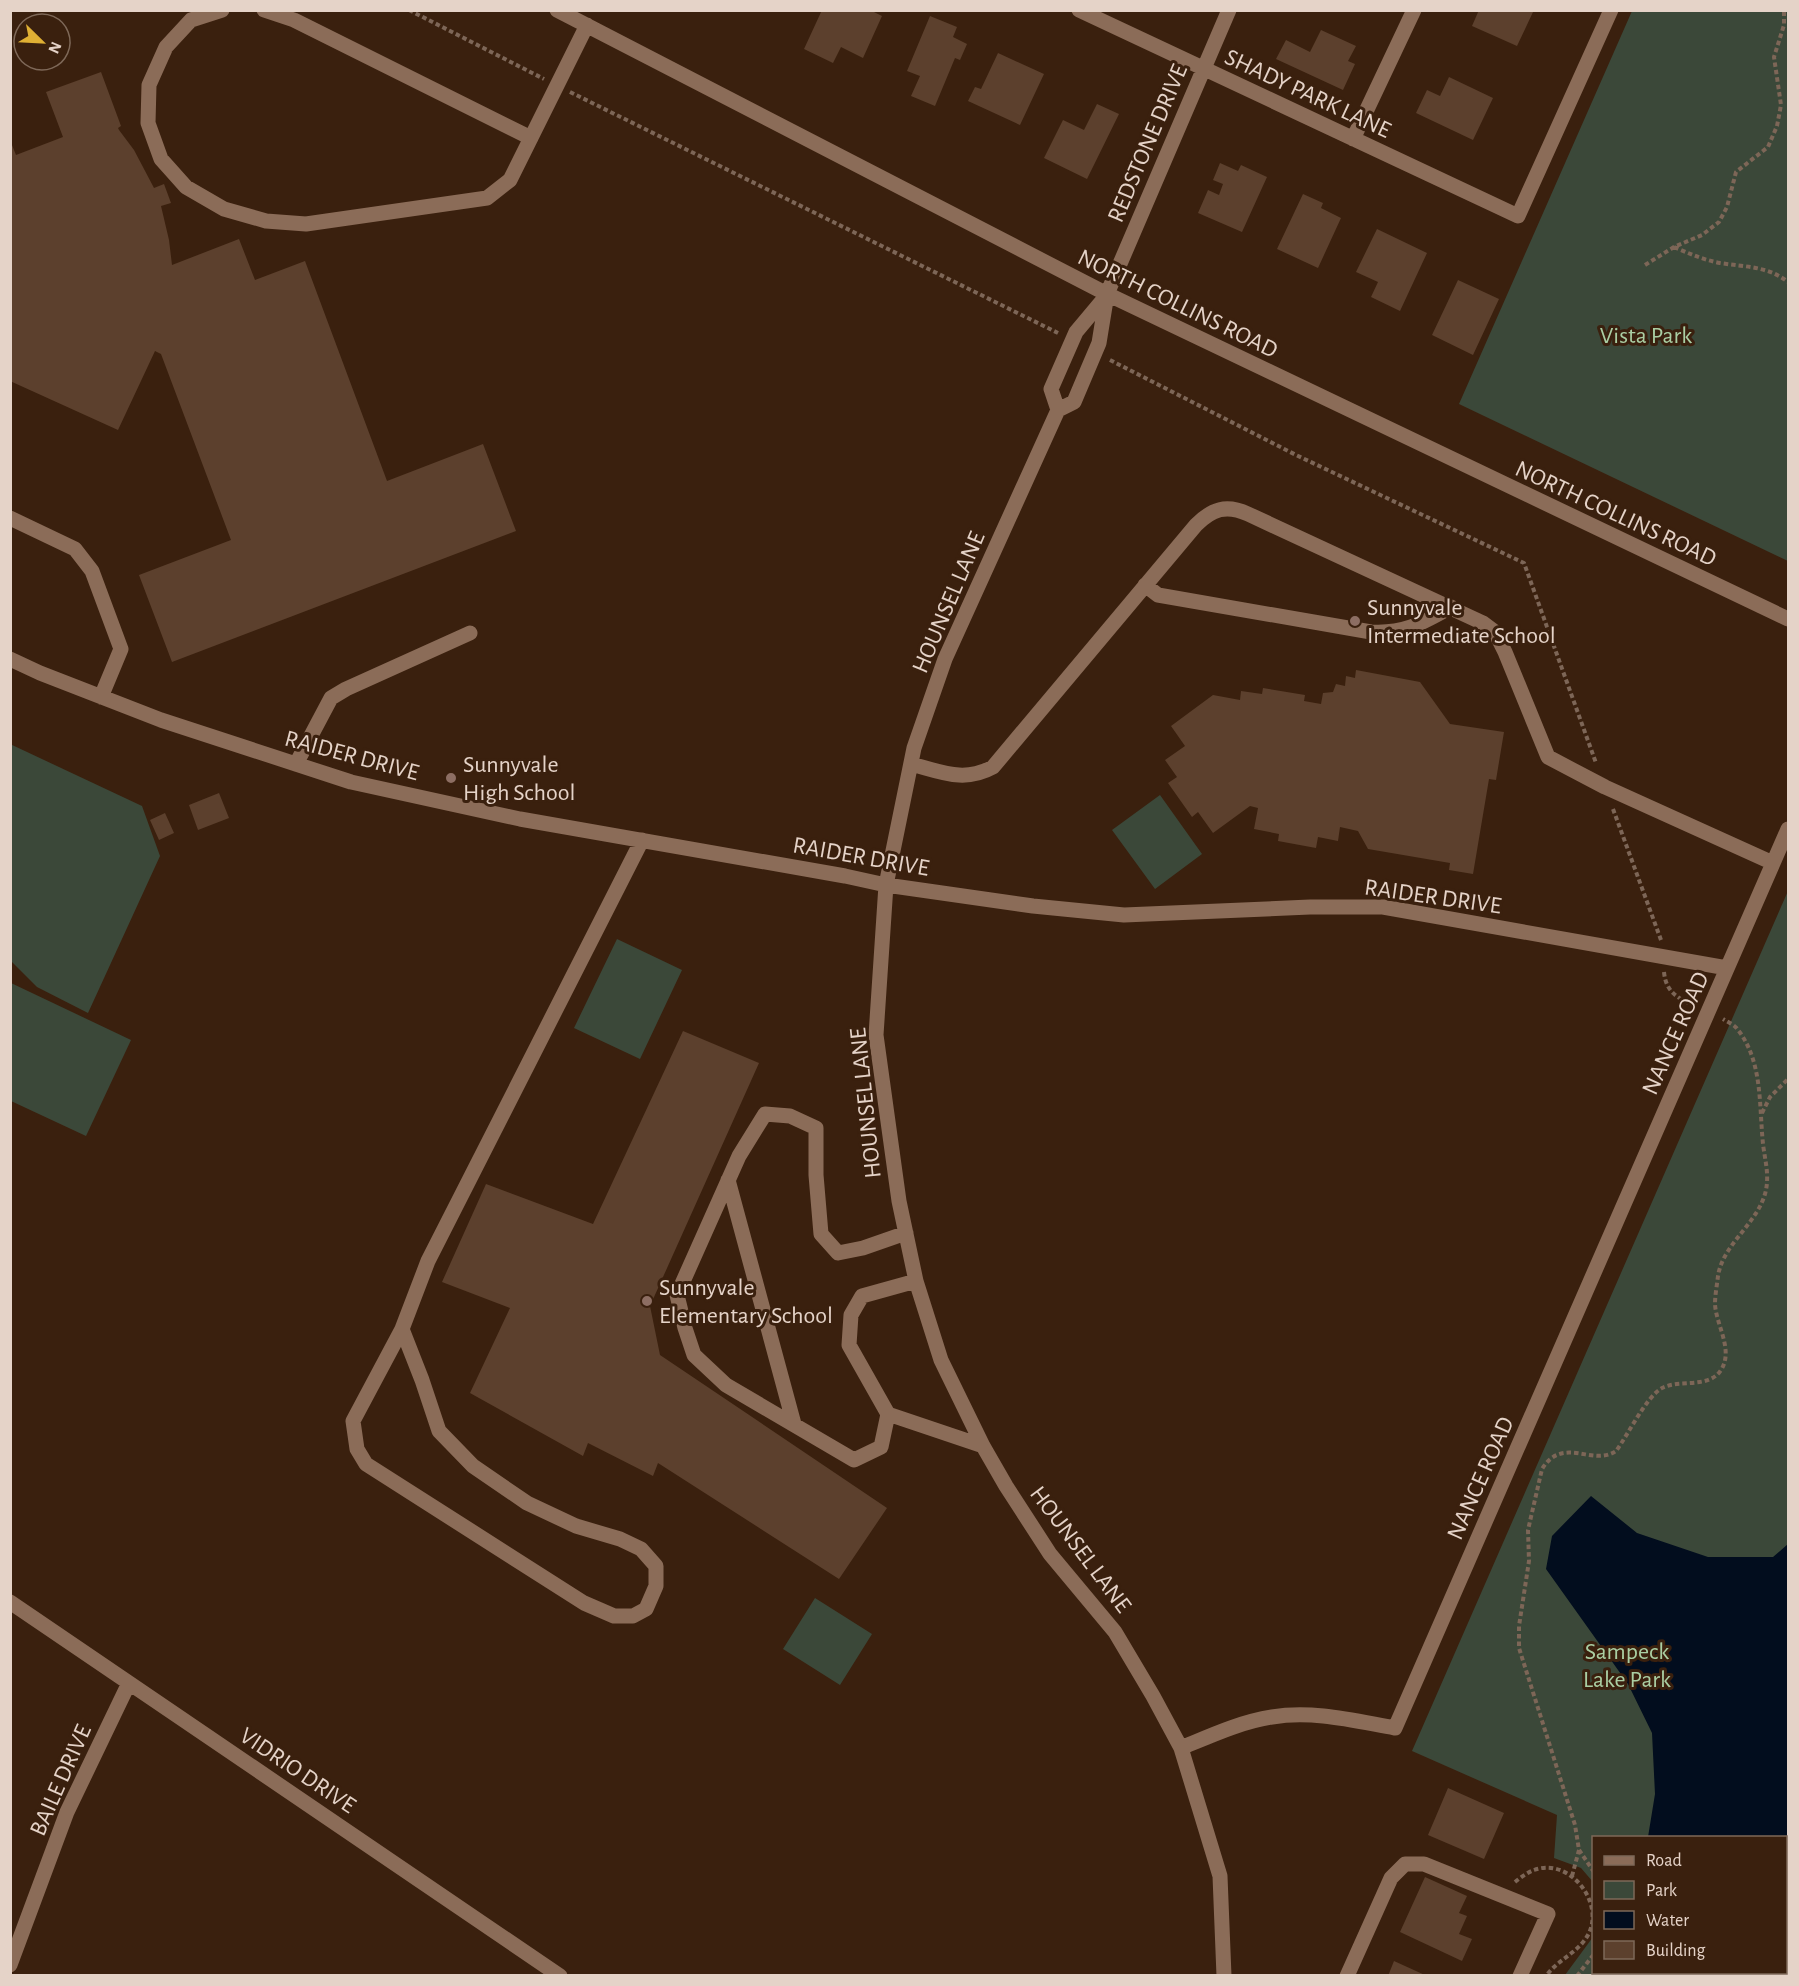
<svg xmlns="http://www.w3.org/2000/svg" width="1799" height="1986" viewBox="0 0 1799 1986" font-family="'Alegreya Sans',sans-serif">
<rect width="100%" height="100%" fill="#3a200e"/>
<path fill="#3b4839" d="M1632,11H1788V561L1459,404Z
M10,744L142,806L160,856L88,1013L37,987L11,961Z
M1160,795L1202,854L1155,889L1112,830Z
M1788,891V1975H1565L1593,1937L1594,1972H1786V1838H1594L1593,1882L1581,1868L1554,1858L1557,1815L1412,1751Z
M617,939L682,970L640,1059L574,1028Z
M11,983L131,1040L86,1136L11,1101Z
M815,1598L872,1634L840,1685L783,1649Z"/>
<path fill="#020d1e" d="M1591,1496L1637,1533L1708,1557H1773L1788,1544V1975H1654L1653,1973L1786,1972V1838L1648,1837L1655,1794L1652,1733L1628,1684L1546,1569L1552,1536Z"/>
<path fill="#5c402d" d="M822,10H870L882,16L863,58L841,47L833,63L804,49Z
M1479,10H1529L1533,12L1517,46L1472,26Z
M930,16L957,27L953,37L967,44L960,60L955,58L935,106L911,96L920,76L907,71Z
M1321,30L1356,46L1348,61L1355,64L1343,90L1276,59L1286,40L1310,52Z
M998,53L1044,74L1020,125L968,101L975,87L981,89Z
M101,72L121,126L118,128L119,130L134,150L154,188L164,184L171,203L161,206L169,240L172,265L239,239L255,280L305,261L387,481L483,444L516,531L172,662L139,575L231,540L161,354L155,351L118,430L10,381V140L16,155L63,137L46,92Z
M1449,77L1493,98L1473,140L1416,113L1427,90L1440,96Z
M1097,104L1119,114L1087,179L1044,158L1063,120L1084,130Z
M1220,163L1238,171L1241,165L1267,177L1242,232L1198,213L1208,190L1219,195L1223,184L1213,180Z
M1303,194L1323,203L1321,208L1341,218L1318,268L1277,249Z
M1377,229L1427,253L1400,311L1371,297L1378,282L1356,272Z
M1458,280L1499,299L1473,355L1432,335Z
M1356,670L1420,682L1450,724L1504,732L1496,780L1489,779L1473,874L1449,870L1450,863L1368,849L1358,831L1340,827L1338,841L1318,837L1316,848L1278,841L1279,834L1254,829L1258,808L1250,806L1213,833L1198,812L1192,817L1168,783L1177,777L1165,760L1185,746L1171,726L1213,695L1240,700L1241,691L1262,694L1263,688L1305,695L1304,701L1321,704L1323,693L1333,692L1336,684L1345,686L1346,676L1355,678Z
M219,793L229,818L198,830L189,805Z
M165,813L174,833L159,840L150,820Z
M683,1031L759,1063L650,1306L660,1355L887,1508L839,1579L658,1463L653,1476L588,1443L583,1456L470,1393L510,1308L442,1282L486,1184L593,1224Z
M1448,1788L1504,1813L1484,1859L1428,1835Z
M1425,1877L1467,1896L1459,1913L1467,1916L1459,1934L1472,1939L1462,1961L1400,1932Z
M1394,1961L1427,1976H1388Z"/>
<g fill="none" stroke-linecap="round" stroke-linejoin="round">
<path stroke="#7d6657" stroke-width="4" stroke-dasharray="4.5 3" stroke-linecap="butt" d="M409,10L544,79
M570,92L1058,333
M1674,247C1690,254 1704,260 1720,263C1745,267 1768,266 1788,282
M1645,265L1674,247L1702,235L1719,222L1727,207L1736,172L1768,147L1777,126L1781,105L1774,57L1784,25V10
M1110,360L1296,455L1524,563L1596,763
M1613,809L1661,940
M1664,972C1666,992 1677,998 1695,1006
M1762,1113L1770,1097L1788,1079
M1579,1850L1594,1872
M1572,1876L1579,1850L1575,1825L1519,1648V1626L1529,1561L1528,1530L1542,1469C1563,1435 1592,1467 1616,1451C1628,1435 1646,1397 1662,1388C1679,1379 1709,1389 1721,1370C1734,1350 1716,1325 1715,1304C1715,1295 1717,1285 1718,1276C1723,1244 1756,1225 1765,1194C1770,1176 1765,1161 1763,1144C1759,1106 1763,1062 1738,1030C1735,1025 1728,1022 1723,1019
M1515,1882C1520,1878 1528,1872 1534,1870C1569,1857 1604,1901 1589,1933C1580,1952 1558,1959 1546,1976
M1577,1976L1594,1954"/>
<path stroke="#8b6c58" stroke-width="15" d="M222,10L191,20L166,47L149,85L148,123L161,159L186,187L224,209L266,221L306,224L487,198L510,180L587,25
M264,10L294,20L531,138
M557,10L1107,294L1788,619
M1079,10L1518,216L1611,10
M1353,139L1414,10
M1058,410L1051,389L1076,332L1107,295
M10,518L75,549L92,571L121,649L101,697
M1145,585L1158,595L1371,632C1405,634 1422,623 1451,607
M10,659L40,673L161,720L351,782L520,819L845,876L886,885L1033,906L1124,915L1310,907H1383L1727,968
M296,764L331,698L346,689L470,633
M911,764C942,772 964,783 993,767L1196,525C1212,509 1226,504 1248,514L1483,623L1495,632L1505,652L1548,757L1605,787L1773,863
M728,1180L794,1424
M906,1233L863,1248L838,1253L821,1234L816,1175V1128L790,1116L765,1114L739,1156L677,1295L685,1328L694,1355L726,1385L854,1460L881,1447L888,1414L849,1345L851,1315L862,1296L916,1281
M402,1329L353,1421L357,1449L366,1464L584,1603L614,1616H633L646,1609L656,1586V1566L641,1549L620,1539L576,1526L527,1503L473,1466L439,1431L422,1380L402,1329L428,1261L642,840
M888,1414L983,1446
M10,1602L560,1976
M1181,1748C1210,1736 1240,1722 1272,1717C1313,1710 1355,1721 1395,1728L1788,829
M10,1965L67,1812L129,1683
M1224,1976L1220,1876L1181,1748L1153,1696L1115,1632L1050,1554L1006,1486L983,1446L941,1360L916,1281L899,1201L876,1035L886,885L914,748L945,659L1058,410L1074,402L1099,343L1107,294L1229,10
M1347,1976L1391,1878L1405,1864H1424L1548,1914L1520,1976"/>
</g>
<g fill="#8d6e63" stroke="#3a200e" stroke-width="2">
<circle cx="1355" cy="621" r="6"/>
<circle cx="451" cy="778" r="6"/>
<circle cx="647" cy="1301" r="6"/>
</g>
<g text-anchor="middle" stroke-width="6" stroke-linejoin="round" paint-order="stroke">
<g font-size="24" fill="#e5d3c8" stroke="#3a200e">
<text transform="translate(1308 93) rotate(25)" y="8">SHADY PARK LANE</text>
<text transform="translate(1147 143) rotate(-67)" y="8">REDSTONE DRIVE</text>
<text transform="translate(1178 303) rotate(26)" y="8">NORTH COLLINS ROAD</text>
<text transform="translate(1616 513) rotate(25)" y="8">NORTH COLLINS ROAD</text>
<text transform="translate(948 602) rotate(-67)" y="8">HOUNSEL LANE</text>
<text transform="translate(352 755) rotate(15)" y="8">RAIDER DRIVE</text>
<text transform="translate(861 856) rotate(10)" y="8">RAIDER DRIVE</text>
<text transform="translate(1433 896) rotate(8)" y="8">RAIDER DRIVE</text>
<text transform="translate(1675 1033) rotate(-66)" y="8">NANCE ROAD</text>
<text transform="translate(865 1103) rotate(-96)" y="8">HOUNSEL LANE</text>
<text transform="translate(1480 1478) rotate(-66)" y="8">NANCE ROAD</text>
<text transform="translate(1081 1549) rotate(53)" y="8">HOUNSEL LANE</text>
<text transform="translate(298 1770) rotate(34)" y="8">VIDRIO DRIVE</text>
<text transform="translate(60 1780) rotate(-66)" y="8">BAILE DRIVE</text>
</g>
<g font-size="24" fill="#aacea3" stroke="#3a200e">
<text x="1646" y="343">Vista Park</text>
<text x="1627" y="1659">Sampeck<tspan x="1627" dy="28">Lake Park</tspan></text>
</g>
<g font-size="24" fill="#e5d3c8" stroke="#3a200e" text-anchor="start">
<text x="1367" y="615">Sunnyvale<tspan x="1367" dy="28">Intermediate School</tspan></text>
<text x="463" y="772">Sunnyvale<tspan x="463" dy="28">High School</tspan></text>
<text x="659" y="1295">Sunnyvale<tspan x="659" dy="28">Elementary School</tspan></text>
</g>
</g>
<rect width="1799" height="1986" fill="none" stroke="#e5d3c8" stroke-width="24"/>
<rect x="1592" y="1836" width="195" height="138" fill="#3a200e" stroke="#7e6858" stroke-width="1.5"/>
<rect x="1604" y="1856" width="30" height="9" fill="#8b6c58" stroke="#7e6858" stroke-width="1.5"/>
<text x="1646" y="1866" font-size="18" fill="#e5d3c8">Road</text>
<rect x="1604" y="1881" width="30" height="18" fill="#3b4839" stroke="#7e6858" stroke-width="1.5"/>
<text x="1646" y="1896" font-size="18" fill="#e5d3c8">Park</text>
<rect x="1604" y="1911" width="30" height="18" fill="#020d1e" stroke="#7e6858" stroke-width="1.5"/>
<text x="1646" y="1926" font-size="18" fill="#e5d3c8">Water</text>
<rect x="1604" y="1941" width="30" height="18" fill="#5c402d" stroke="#7e6858" stroke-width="1.5"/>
<text x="1646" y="1956" font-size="18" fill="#e5d3c8">Building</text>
<g transform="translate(42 42) rotate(114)"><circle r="28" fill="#3a200e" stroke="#7e6858" stroke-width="1.5"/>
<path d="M0-4.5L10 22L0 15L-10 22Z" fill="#e0b034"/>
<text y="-9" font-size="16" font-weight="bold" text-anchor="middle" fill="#e5d3c8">N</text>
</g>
</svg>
